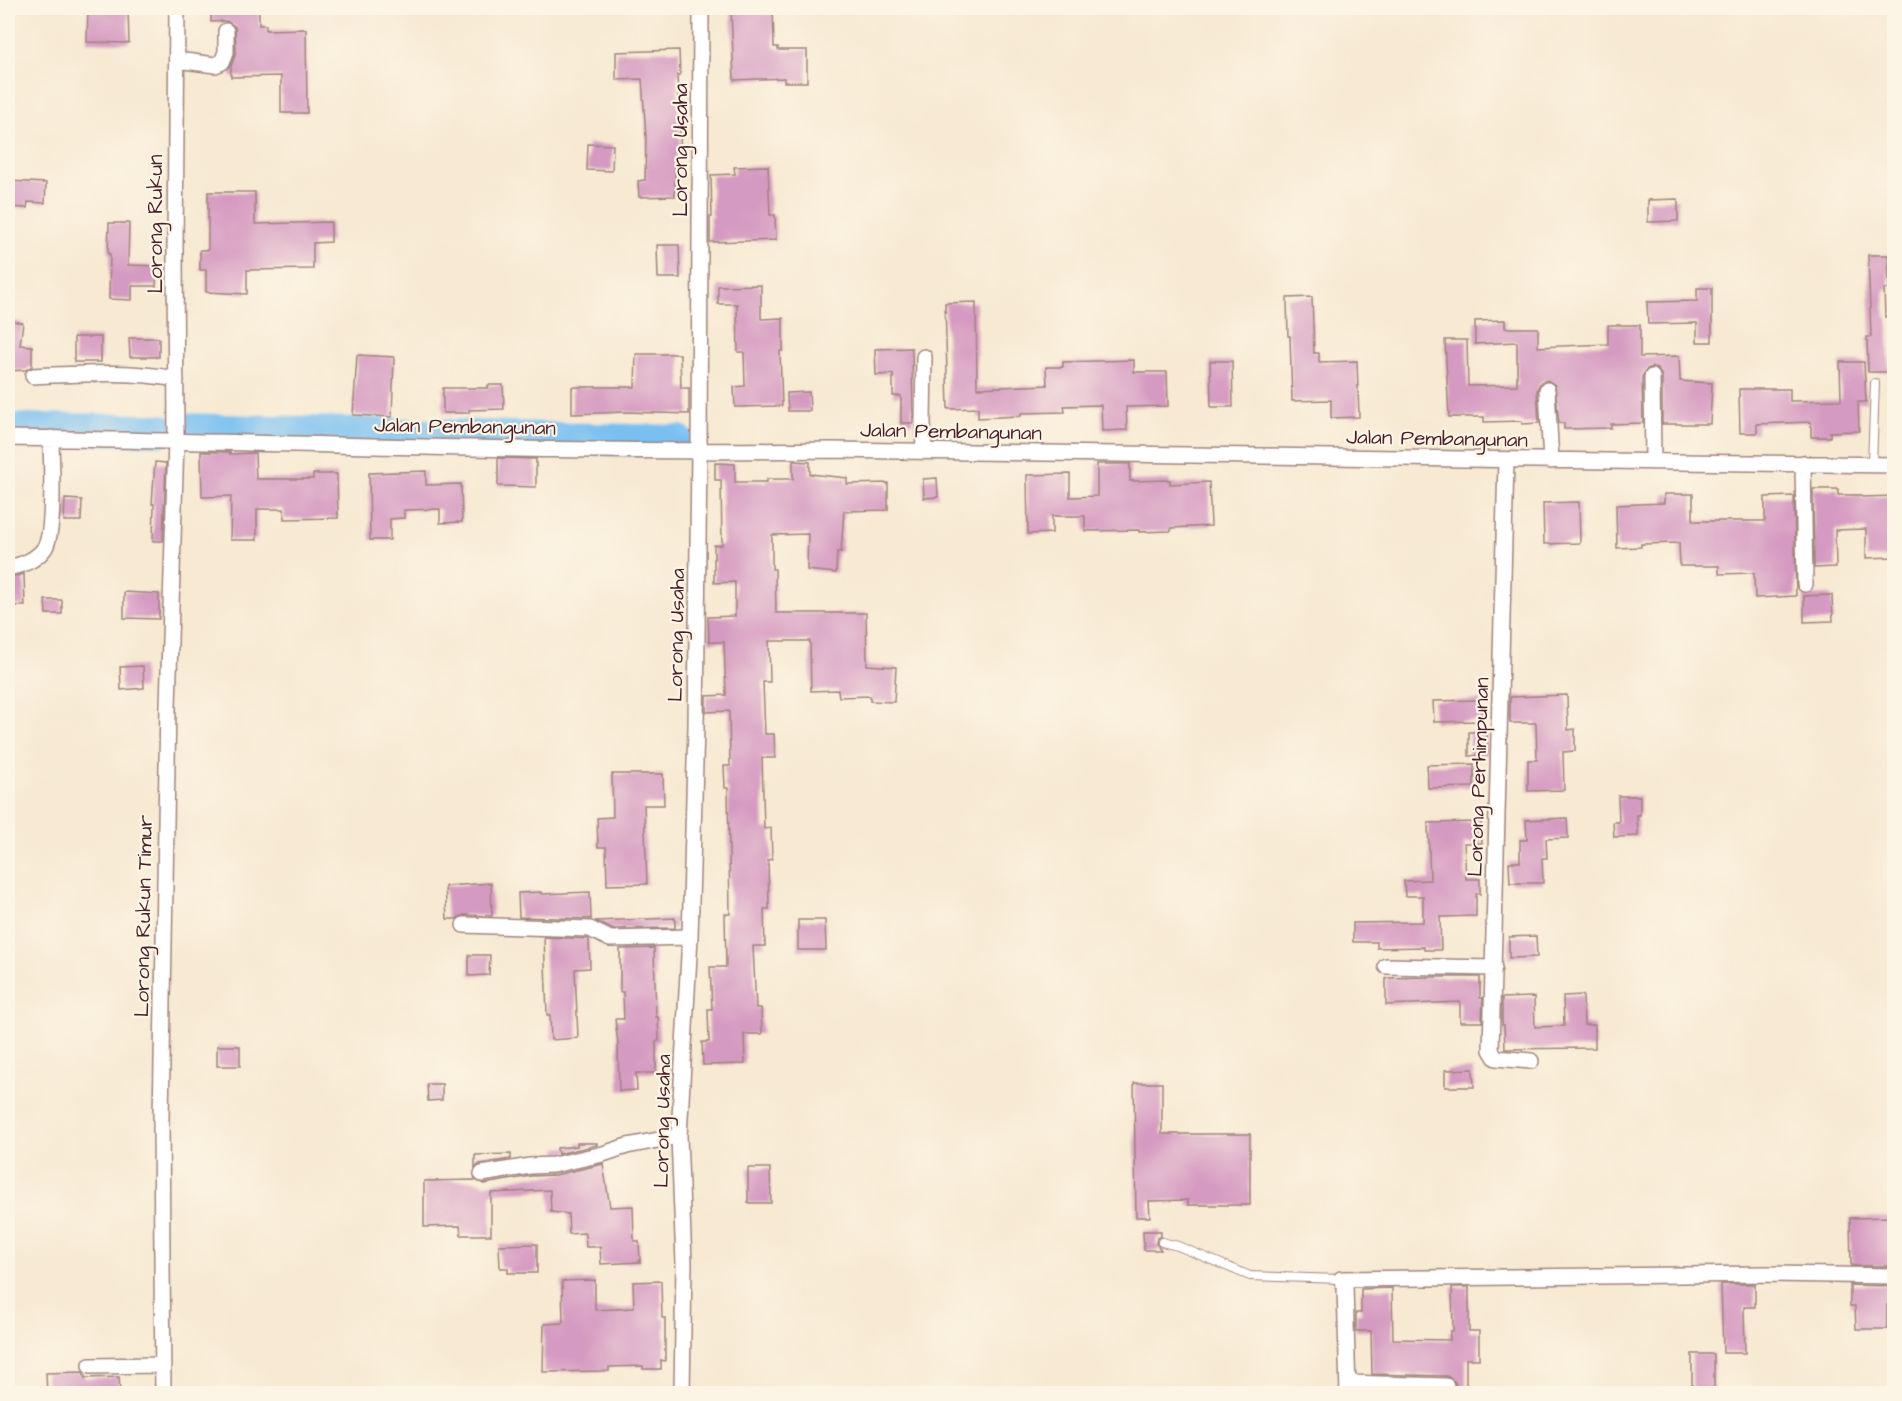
<svg xmlns="http://www.w3.org/2000/svg" width="1902" height="1401" viewBox="0 0 1902 1401" font-family="'Architects Daughter',sans-serif">
<rect width="100%" height="100%" fill="#fcf5e5"/>
<filter id="ink" filterUnits="userSpaceOnUse"><feTurbulence type="fractalNoise" baseFrequency=".0167" numOctaves="2"/><feDisplacementMap in="SourceGraphic" scale="12" xChannelSelector="R" yChannelSelector="G"/><feConvolveMatrix kernelMatrix="1 2 1 2 8 2 1 2 1" color-interpolation-filters="sRGB"/></filter>
<filter id="wash" filterUnits="userSpaceOnUse"><feTurbulence type="fractalNoise" baseFrequency=".008" numOctaves="4" result="noise"/><feDisplacementMap in="SourceGraphic" scale="24" xChannelSelector="R" yChannelSelector="G"/><feGaussianBlur stdDeviation="1.35" result="paint"/><feColorMatrix in="noise" values="0 0 0 0 0 0 0 0 0 0 0 0 0 0 0 0 0 1.4 0 .05"/><feComposite in="paint" operator="in"/></filter>
<g filter="url(#wash)">
<rect width="100%" height="100%" fill="#f7e9d2"/>
<g fill="none" stroke-linecap="round" stroke-linejoin="round">
<path stroke="#79c0f1" stroke-width="32" d="M8,429L162,430
M184,429L679,441"/>
</g>
<g id="blocks">
<path fill="#d59ac1" d="M88,8H128L129,43L87,42Z
M211,8H259V25H266V30L306,29L307,113H281V76L231,77V66L236,52L235,27L227,21L211,22Z
M773,8L774,47H778V50H807V82H784V78L734,80L731,10Z
M679,50L680,75H677L681,156H675V196L639,197L638,181L645,180L646,137L642,79L616,80V52Z
M588,144L613,145L612,171L587,170Z
M768,166L770,215H775L776,240L710,242V217H712L711,175L735,174L734,167Z
M8,181L46,183L45,203L28,202L27,208L8,207Z
M208,192H255V224L331,222V242L313,243V269L247,270V294L206,292V270H200V250H208Z
M1678,199V221L1648,222V200Z
M109,223H129L128,265L157,266L156,286H132V300L109,299L110,254H108Z
M657,245H679L680,278H658Z
M1868,255H1888L1889,289H1884L1885,317H1888L1889,372H1868L1867,337H1871Z
M761,285V319L783,318V351H780L782,406L735,407L734,387L745,386L744,352H738L737,304H718V286Z
M1697,288H1712V342H1697V323L1648,324L1647,302L1697,301Z
M1312,297L1314,353H1319V362L1357,361L1359,417L1331,418V400L1292,401L1290,336H1288L1287,298Z
M976,302L977,388L1047,385L1046,367H1063V362L1134,360V372H1167L1168,406L1126,407L1127,430L1102,431L1101,405L1064,406L1065,412L1021,413V416L999,417L978,418V408L948,409L945,303Z
M8,320L23,323L20,345L32,346V366L26,370L8,371Z
M1505,320V328H1538V347L1608,344V325H1640V357L1679,356L1680,381L1712,383L1710,424H1662V376L1657,369L1652,367L1647,369L1642,377L1643,423L1611,424V428L1564,429V423H1559L1555,385L1547,380L1541,382L1537,390L1539,423L1522,424V421L1484,422V417H1449L1445,340H1467L1468,386L1517,385V342L1475,344V321Z
M74,337H101V362H74Z
M129,338H159V357H130Z
M912,348L913,423H901V396H893V374L876,375L875,349Z
M636,354H680L681,388H689V414L627,412L572,414V387H635Z
M357,355L394,357L392,417L353,415Z
M1210,361H1232L1233,407H1211Z
M1840,362H1864L1866,402H1858L1859,431L1830,432V437H1811V422L1757,424V433H1740L1739,389H1790V401L1841,400Z
M488,385H503L504,409L469,410V413H443V388H488Z
M809,392L810,411H788L787,393Z
M201,452H230V454L255,453L256,479H313V474H337L338,518L284,519V509H257V540H230L231,496L202,497Z
M498,458L536,459V487L498,486Z
M793,461L810,462V474L847,478V484L888,483V510L844,511L841,552H837L836,573L807,570L808,534L772,535V569H775L776,613H866L867,665L896,667L894,702L870,701V696L839,697L838,690L811,691L810,641H769L770,682H763L765,734H774L775,758H762L764,829L771,828L772,859L768,860L769,909H764L765,946H753L756,1008H761L762,1034H744L745,1064L703,1065L702,1042H709L708,1009H712L710,967H726L725,914H730L728,788H725L724,766H730L729,711L706,712V696L726,695L724,642H709L708,617L735,616V582L714,583V545H722L721,480H715V463L735,464V482H767V479H793Z
M155,462L166,463L163,541H153L154,504H152Z
M1097,464H1130V481L1170,480V484L1209,482L1211,526L1171,528V531L1139,532V530L1085,531V516H1052V533L1028,534L1027,475L1070,474V497L1097,496Z
M426,471V485L461,484L462,522L440,523V509L404,510V518L390,519V540H370L369,473Z
M937,478L938,497L924,498L923,479Z
M1813,489H1838V495H1862V497L1894,496V557L1866,558V529L1835,530L1836,567L1814,568Z
M1664,494H1693V521H1765V497L1794,496L1796,596L1755,598L1754,573L1719,574V566H1680L1679,543L1641,544V547L1617,548L1616,505L1664,503Z
M65,499L82,500L81,521H64Z
M1579,502L1580,543L1544,544L1543,503Z
M24,574L25,606H8V577Z
M124,592L159,594V619L124,618Z
M1832,595L1833,621L1804,622V596Z
M45,600H62V614H46Z
M143,666L144,688L121,690L120,667Z
M1567,695L1568,730L1575,729V751L1563,752L1564,790L1528,791V760H1537L1536,723H1510V697Z
M1481,700V721L1434,722L1433,701Z
M1469,732H1487V755L1469,756Z
M1474,764V787L1428,788L1427,765Z
M612,774H663L664,805H644L647,884L607,885L606,847H598L597,818L613,817Z
M1618,796H1640V815H1637L1638,836L1614,837L1613,822H1619Z
M1567,818L1568,838L1546,839L1547,858H1542L1543,883H1510L1509,862H1520V840H1527L1526,820Z
M1481,822L1482,843H1464L1466,879H1480V894H1476V916L1440,917L1441,950H1424V947L1377,948V942H1353V923L1423,922V896H1405L1404,881L1430,880L1428,823Z
M491,883L492,916L464,915L456,919H447L445,886Z
M541,892V894L590,892L591,919L519,917L518,893Z
M675,918V928L612,929L595,921Z
M798,920H825L826,950H798Z
M1536,936L1537,957L1509,958V937Z
M544,937L589,939L590,968L575,969L578,1038L551,1040L550,1015H547Z
M654,948L656,1017H658L659,1041H656V1073H636L637,1090L619,1091L618,1043L615,1019H624L623,992H620V949Z
M469,955H490L489,975L469,976Z
M1431,977H1480V998H1483L1482,1022H1460V1002L1386,1005V978Z
M1583,995L1584,1025H1595V1048L1505,1049L1504,1025H1502V998L1534,997L1535,1027L1564,1026L1563,996Z
M217,1046H240V1066H217Z
M1473,1069L1474,1087H1445V1070Z
M1134,1083H1162V1134H1250V1205H1188V1200L1149,1201L1150,1217H1136Z
M427,1084H442V1100L428,1101Z
M577,1143H597V1145L558,1154L557,1148L577,1146Z
M511,1154V1159L480,1164L475,1168V1155Z
M603,1164L610,1207L633,1206L634,1241H639L640,1262L601,1264L600,1247H586L585,1235L584,1233L569,1234L568,1214L551,1212L550,1190L491,1193V1235H461L460,1226L424,1227V1181L475,1180L484,1184L531,1176L555,1175Z
M748,1168H770L771,1203H748Z
M1894,1217V1266H1851L1850,1218Z
M1143,1231H1161V1236L1157,1238L1156,1243L1161,1250H1144Z
M537,1244V1273H508V1268H500L499,1245Z
M595,1280V1310L634,1308L633,1282L661,1281L662,1318H665V1361L661,1360V1369H643V1366L609,1367V1371L543,1372L544,1324L563,1323L562,1281Z
M1721,1284H1755V1307H1744L1745,1353H1723Z
M1850,1285L1894,1286V1305H1887V1329H1856L1855,1306H1850Z
M1452,1287H1469V1331H1479V1359H1466V1394H1452L1456,1387L1455,1382L1447,1376L1372,1374L1371,1331H1356V1313H1361V1289L1392,1288L1393,1339L1450,1340V1331H1453Z
M1692,1354H1714V1390H1692Z
M83,1372L85,1378L119,1377L120,1394H47L46,1373Z"/>
</g>
</g>
<g filter="url(#ink)">
<use href="#blocks" fill-opacity="0" stroke="#a0847e" stroke-width="1.5"/>
<g fill="none" stroke-linecap="round" stroke-linejoin="round">
<g stroke="#a0847e" stroke-width="10">
<path id="service" d="M1872,465L1875,383
M1162,1242L1178,1246L1250,1276L1341,1279"/>
</g>
<g stroke="#a0847e" stroke-width="18">
<path id="minor" d="M177,60L215,65L222,62L226,52V31
M33,376C81,374 128,370 176,379
M1652,377L1653,462
M1547,390L1551,461
M8,438C282,442 556,454 830,450L1894,465
M924,451L923,422L924,357
M1506,461L1491,1050L1496,1058L1531,1061
M1803,463L1805,584
M8,568C21,565 35,561 44,549C56,533 51,461 51,438
M464,925L590,929L610,939L690,937
M1386,966L1494,968
M482,1174L530,1166L553,1165L603,1154L627,1146L679,1136
M1341,1279L1766,1274L1894,1276
M1341,1279L1345,1286L1348,1394
M90,1366L162,1365
M1348,1383L1446,1386
M163,1394L161,1120L168,706L176,440L175,249L177,8
M682,1394L684,1263L679,1136L690,937L696,727L699,452L701,8"/>
</g>
<use href="#service" stroke="#fff" stroke-width="8"/>
<use href="#minor" stroke="#fff" stroke-width="15"/>
</g>
</g>
<g text-anchor="middle" stroke-width="4.5" stroke-linejoin="round" paint-order="stroke">
<g font-size="21" fill="#4a1f2b" stroke="#fcf5e5">
<text transform="translate(680 150) rotate(-90)" y="7">Lorong Usaha</text>
<text transform="translate(155 224) rotate(-90)" y="7">Lorong Rukun</text>
<text transform="translate(465 426) rotate(1)" y="7">Jalan Pembangunan</text>
<text transform="translate(951 431) rotate(1)" y="7">Jalan Pembangunan</text>
<text transform="translate(1437 438) rotate(1)" y="7">Jalan Pembangunan</text>
<text transform="translate(676 635) rotate(-89)" y="7">Lorong Usaha</text>
<text transform="translate(1478 777) rotate(-88)" y="7">Lorong Perhimpunan</text>
<text transform="translate(143 916) rotate(-89)" y="7">Lorong Rukun Timur</text>
<text transform="translate(662 1121) rotate(-89)" y="7">Lorong Usaha</text>
</g>
</g>
<rect width="1902" height="1401" fill="none" stroke="#fcf5e5" stroke-width="30"/>
</svg>
